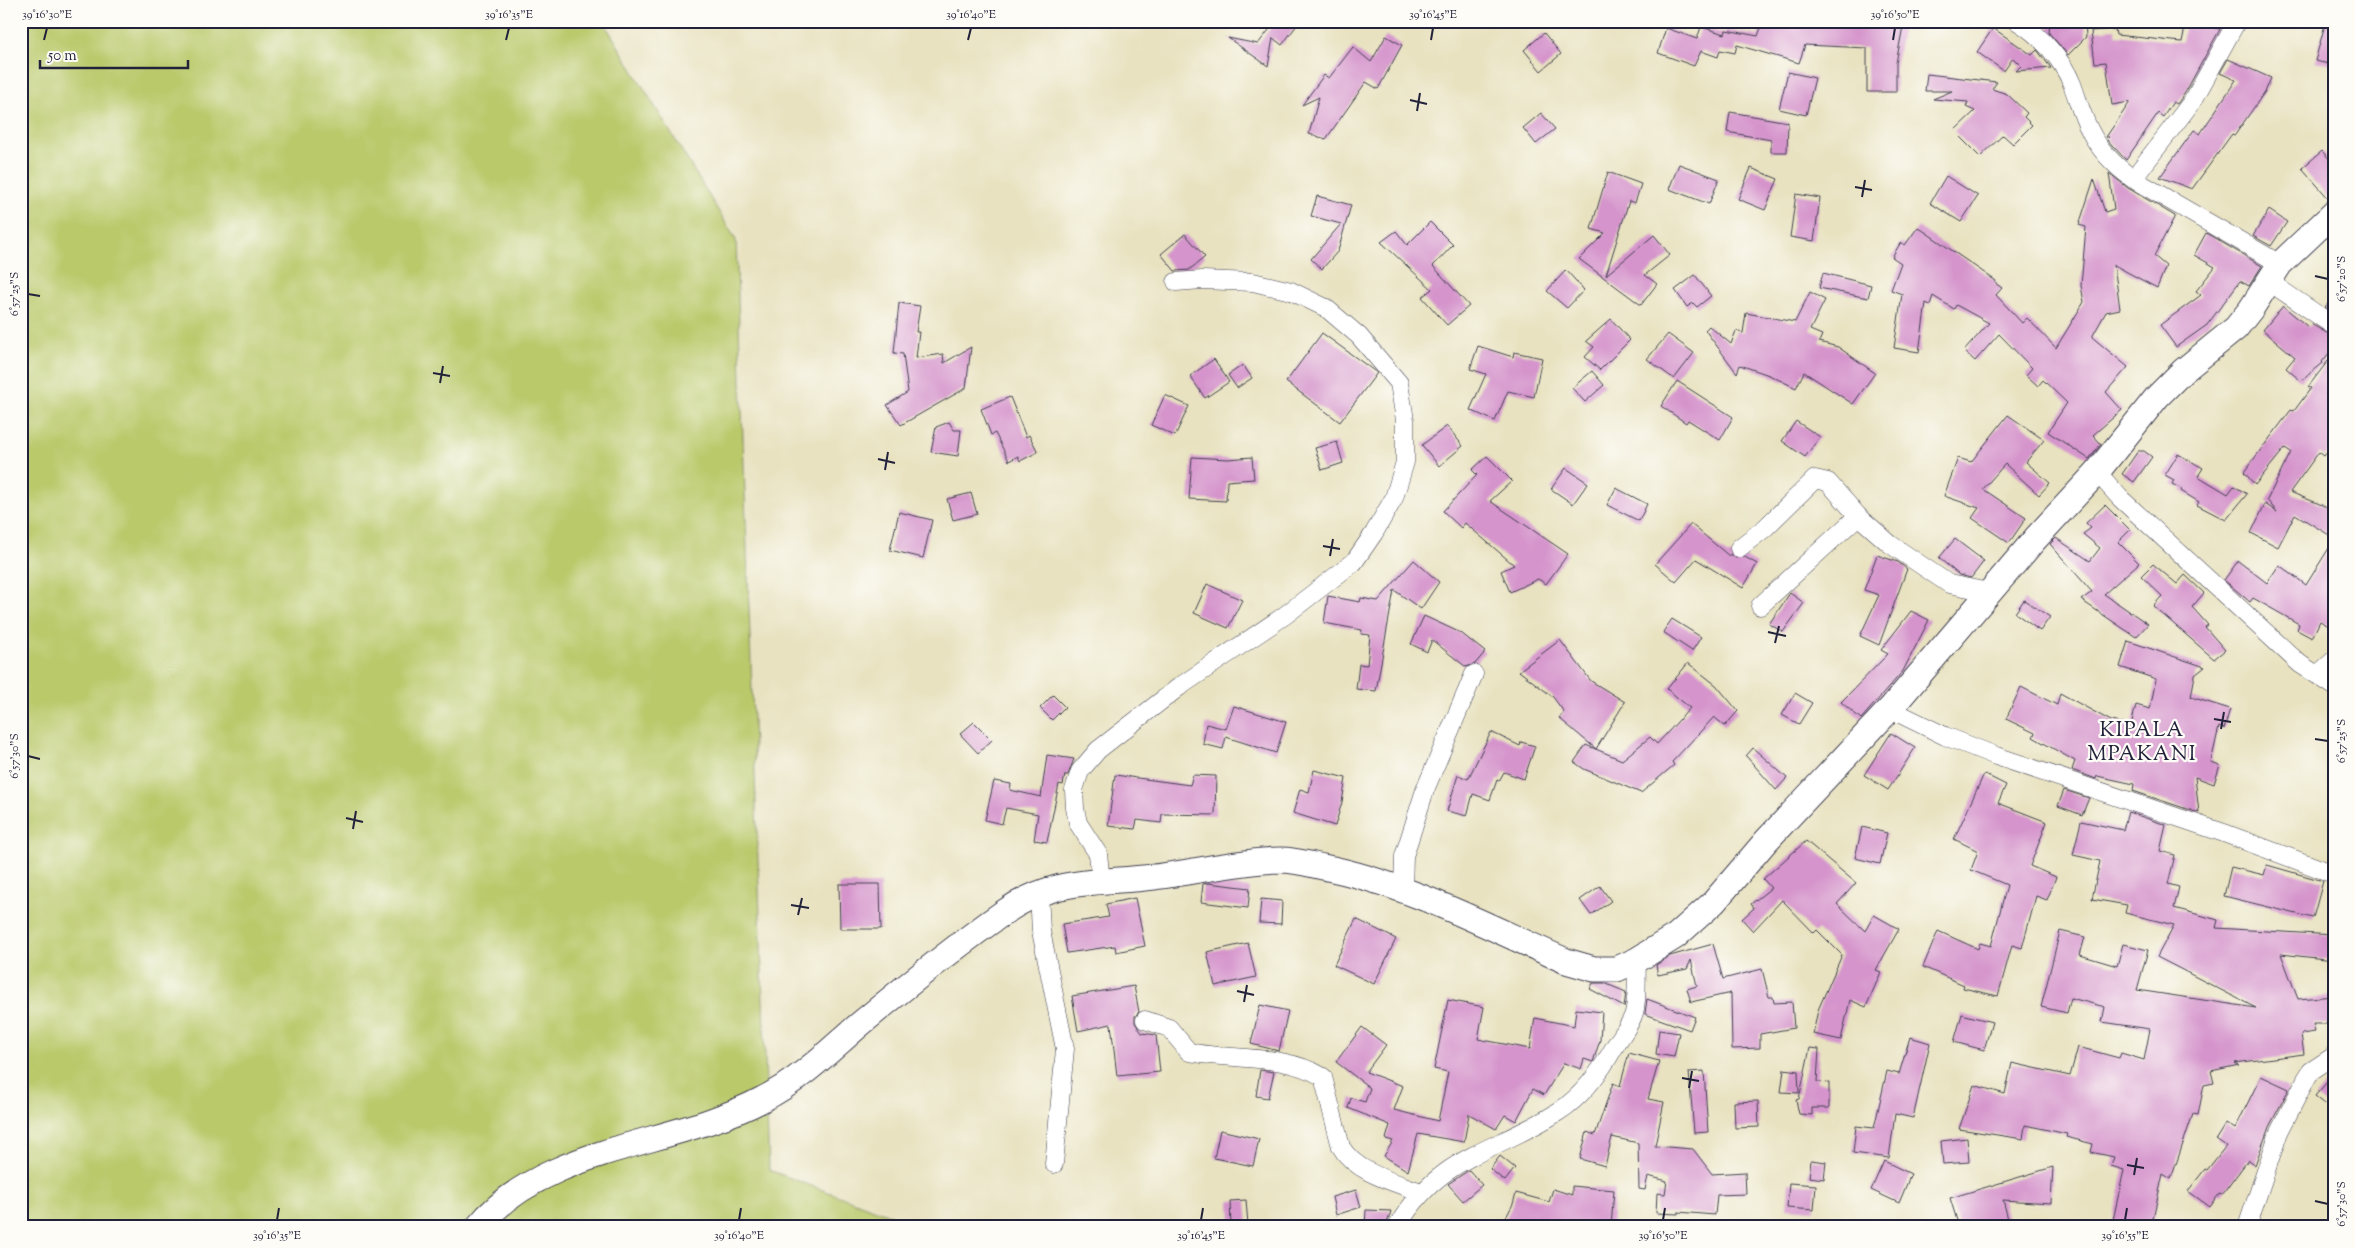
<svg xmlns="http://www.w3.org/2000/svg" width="2355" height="1248" viewBox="0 0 2355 1248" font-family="'Sorts Mill Goudy',serif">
<rect width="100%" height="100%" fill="#fdfcf7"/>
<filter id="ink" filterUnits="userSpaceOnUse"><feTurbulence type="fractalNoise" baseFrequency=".02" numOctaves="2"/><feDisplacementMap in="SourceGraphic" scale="10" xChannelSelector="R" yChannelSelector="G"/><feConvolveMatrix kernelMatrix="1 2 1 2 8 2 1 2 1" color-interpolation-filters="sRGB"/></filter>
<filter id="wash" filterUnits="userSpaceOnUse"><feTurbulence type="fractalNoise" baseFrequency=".0096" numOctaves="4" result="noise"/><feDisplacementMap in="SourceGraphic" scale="20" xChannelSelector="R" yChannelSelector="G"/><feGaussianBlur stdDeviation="1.12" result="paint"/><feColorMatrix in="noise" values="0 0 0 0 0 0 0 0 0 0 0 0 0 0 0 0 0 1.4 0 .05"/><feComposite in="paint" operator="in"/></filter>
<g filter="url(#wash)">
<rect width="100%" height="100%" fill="#e8e2c0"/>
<path fill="#bac96b" stroke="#6e7653" d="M21,21H603L736,240L769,1170L922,1227H21Z"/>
<g id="blocks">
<path fill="#d595cc" d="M1276,21H1300L1282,45L1273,38L1268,66L1228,38L1258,44Z
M1785,21L1816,23V21H1904L1896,63V92H1867V48L1805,45L1799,63L1737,45L1735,53L1720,50L1718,57L1701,51L1694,66L1658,53L1666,28L1697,39L1701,27L1725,34L1726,30L1758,36L1763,22L1785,27Z
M2050,21H2085L2086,37L2068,55L2049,33Z
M2326,21H2334V65L2315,61Z
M2186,22L2220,29L2219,31L2185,93L2177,104L2173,102L2163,117L2158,113L2126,160L2112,145L2108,140L2109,137H2106L2130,102L2112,105L2106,62L2095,63L2091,31L2115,29L2116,35L2182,42Z
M1993,28L2032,55L2037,50L2051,68L2016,71L2021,66L2013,58L2004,71L1977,52Z
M1544,33L1561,54L1541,71L1524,50Z
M1386,36L1402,45L1378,89L1366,82L1326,139L1309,134L1319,97L1302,105L1324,75L1329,78L1353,47L1371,62Z
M2228,59L2271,78L2266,90L2235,135L2232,134L2192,189L2160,177L2194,130L2200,134L2236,80L2220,73Z
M1788,72L1815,78L1806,115L1779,109Z
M1927,74L1997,82L1992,89L2007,94L2027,113L2024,117L2032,125L2013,144L2003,135L1980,157L1954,131L1975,111L1966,107L1968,102L1933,99L1952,91H1925Z
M1730,112L1788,122L1787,152H1771V140L1727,132Z
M1541,113L1555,129L1536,144L1523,128Z
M2322,151L2334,164V199L2330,200L2302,168Z
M1679,164L1719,179L1709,204L1669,189Z
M1751,168L1778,179L1765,210L1738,199Z
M1608,172L1641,184L1635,203L1629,201L1606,275L1654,235L1670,255L1645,275L1657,284L1641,305L1579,259L1605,233L1591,229Z
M2109,173L2128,188L2175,216L2154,256L2166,266L2157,288L2114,265L2120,309L2106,312L2092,337L2128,367L2106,392L2122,410L2093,435L2101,444L2089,459L2048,432L2067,403L2043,380L2038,386L2026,375L2032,368L1999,334L1975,361L1964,351L1989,323L1956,305L1954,309L1933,296L1930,305L1926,303L1919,352L1894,348L1902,294L1891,290L1901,263L1892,257L1901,242L1905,245L1918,227L1996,281L1995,283L2002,288L1996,295L2022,323L2027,318L2056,348L2084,302L2081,286L2086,227L2079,225L2094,179L2105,212L2114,209Z
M1946,176L1978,196L1961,222L1930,203Z
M1796,194L1820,198L1814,241L1790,237Z
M1317,196L1351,205L1338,251L1322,269L1311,259L1341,224L1311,216Z
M2269,210L2287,222L2271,246L2253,236Z
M1430,222L1453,245L1433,266L1469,306L1447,325L1422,297L1432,289L1381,242L1396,231L1407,245Z
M2206,233L2262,266L2249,286L2240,281L2207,325L2176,347L2160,325L2201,295L2196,291L2215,267L2194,255Z
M1185,234L1205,257L1189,270L1175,271L1161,254Z
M1566,270L1584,290L1567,308L1547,291Z
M1823,273L1871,285L1868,298L1819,288Z
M1695,275L1711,296L1697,307L1693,303L1687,307L1675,290Z
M1810,292L1825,300L1810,330L1822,335L1819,342L1838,347L1875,373L1853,404L1804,372L1796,388L1769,375L1740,365L1737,373L1705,330L1709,326L1731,344L1736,331L1743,333L1746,313L1795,322Z
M2334,297V313L2325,307Z
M899,303L920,306L916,332H919L916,358L943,354L944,363L971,347L966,388L901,425L887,405L908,392L903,354L894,353Z
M2283,306L2308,327L2311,324L2334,337V347L2322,362L2323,363L2301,381L2286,368L2295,357L2263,330Z
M1611,319L1630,340L1600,370L1585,357L1594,347L1586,341Z
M1322,333L1377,373L1340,422L1286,382Z
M1668,334L1694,353L1674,379L1647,359Z
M1478,346L1513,357L1514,352L1542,358L1534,397L1508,391L1495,421L1470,410L1486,374L1470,369Z
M2334,353V443L2324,456L2319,452L2290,492L2322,505L2334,513V538L2295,514L2278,547L2251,533L2265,504L2277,512L2267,500L2291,452L2285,448L2255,485L2244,472L2291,410L2294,411L2311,388L2308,387Z
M1214,359L1229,382L1205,398L1190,376Z
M1243,365L1252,378L1237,388L1228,375Z
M1592,371L1604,385L1585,402L1572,388Z
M1677,381L1733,417L1720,440L1688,420L1686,423L1661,406Z
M1165,395L1189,406L1175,436L1151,425Z
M1010,397L1026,437L1029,435L1038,452L1020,461L1018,456L1009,461L995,433L991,435L981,409Z
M2008,415L2044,440L2026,462L2050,483L2039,495L2005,464L1983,489L2026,518L2009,543L1972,518L1979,508L1944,496L1958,458L1971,462Z
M1796,421L1820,437L1805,457L1782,441Z
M949,422L954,430H961L958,456L931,452L936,427Z
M1447,426L1463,446L1439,466L1422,445Z
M1337,442L1343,463L1322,470L1315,448Z
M2138,451H2144L2152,457L2134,482L2122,474Z
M2178,454L2203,468L2198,476L2228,494L2234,486L2247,494L2226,520L2197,505L2199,502L2181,491L2182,489L2172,484L2174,480L2165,475Z
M1487,456L1512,481L1490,501L1568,554L1546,584L1538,579L1510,592L1501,571L1514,565L1465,523L1461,528L1443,511L1477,475L1472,470Z
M1192,457L1228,459L1252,457L1254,479L1227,481L1226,501L1189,499Z
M1566,468L1588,483L1573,504L1551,489Z
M1616,488L1647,504L1639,521L1607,505Z
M971,493L977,514L953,520L947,499Z
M2105,505L2130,530L2118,542L2139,563L2104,594L2148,624L2136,637L2081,600L2092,592L2050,544L2056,538L2090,561L2100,548L2083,534L2091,528L2086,523Z
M899,512L932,520L923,558L890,550Z
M1691,524L1729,556L1730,554L1735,558L1745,557L1757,564L1743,588L1696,559L1676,582L1655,564Z
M1955,539L1984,561L1971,578L1959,575L1939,558Z
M2334,540V629L2320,621L2312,638L2297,630L2299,624L2253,598L2250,602L2224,580L2238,561L2267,583L2279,565L2306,585Z
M1877,555L1898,562L1907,569L1879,645L1860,636L1879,595L1864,590Z
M1414,560L1439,582L1421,609L1394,590L1376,691L1356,689L1359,664L1367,665L1370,635L1361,634L1362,630L1324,623L1328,596L1360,602L1361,598L1378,601Z
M2153,564L2177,584L2185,575L2204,593L2192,607L2208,625L2205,627L2225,650L2214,659L2153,606L2162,596L2141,576Z
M1207,584L1242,600L1228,628L1194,613Z
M1790,593L1804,603L1783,632L1769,624Z
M2024,600L2050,617L2040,631L2015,613Z
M1911,611L1929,620L1903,671L1861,719L1841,702L1888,654L1881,650Z
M1424,616L1461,633L1485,652L1475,664L1466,667L1432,640L1427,652L1411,644Z
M1672,619L1701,637L1692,651L1663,632Z
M1560,640L1591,681L1625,702L1596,749L1559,718L1564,712L1553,697L1519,671Z
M2128,641L2205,667L2195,675L2191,697L2230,709L2224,729L2219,727L2211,762L2220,765L2214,784L2195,777L2199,813L2133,791L2134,784L2097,776L2096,779L2072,770L2075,761L2033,737L2035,733L2006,719L2021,687L2057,705L2060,693L2111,721L2131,725L2136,705L2150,709L2156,679L2120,667Z
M1688,663L1716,685L1738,711L1725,726L1714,717L1672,762L1674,765L1641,793L1584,769L1574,762L1586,745L1622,760L1650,737L1657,744L1690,708L1667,689Z
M1795,693L1812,703L1799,724L1782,715Z
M1053,695L1065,707L1052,720L1040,708Z
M1234,706L1286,722L1276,753L1226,737L1223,749L1203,744L1206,724L1226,729Z
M974,722L992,740L978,753L960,734Z
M1491,732L1520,746L1521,742L1535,746L1524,779L1504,772L1499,781L1497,780L1490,800L1473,794L1467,816L1447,811L1458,775L1468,779Z
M1891,733L1915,748L1888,790L1864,775Z
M1753,748L1787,778L1776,790L1746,756Z
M1047,755L1074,759L1068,775H1065L1063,785L1059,784L1047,842L1034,840L1038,814L1006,808L1002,824L985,820L994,781L1011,784L1010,790L1041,797Z
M1314,770L1346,778L1342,802L1335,826L1293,813L1300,789L1309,792Z
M1984,774L2006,785L1998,803L2047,822L2030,866L2056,877L2047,900L2036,896L2022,948L2012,945L1998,996L1963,988L1964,985L1923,967L1938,931L1978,949L1980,943L1991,946L2007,885L1971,870L1978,851L1954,839Z
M1115,775L1190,785L1193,775L1216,776L1215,815L1162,814L1161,823L1137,820L1135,829L1108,826Z
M2064,790L2089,798L2082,815L2058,806Z
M2128,812L2166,825L2160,851L2175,855L2168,884L2179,887L2174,908L2218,920L2216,928L2334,935V960L2281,954L2298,999L2334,996V1024H2313L2315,1032L2301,1034L2304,1054L2235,1063L2239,1065L2211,1071L2214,1083L2204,1085L2198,1115L2193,1114L2171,1179L2163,1174L2151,1227L2113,1220L2124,1170L2111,1166L2114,1157L2091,1152L2093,1144L2066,1137L2067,1134L2025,1125L2023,1139L1959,1129L1974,1085L2005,1094L2012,1063L2070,1076L2078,1047L2119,1058L2121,1053L2144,1060L2150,1029L2102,1022L2105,1007L2071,998L2067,1013L2041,1007L2060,931L2085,937L2080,955L2117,966L2123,944L2148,950L2137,990L2256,1008L2157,957L2174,925L2125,913L2127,905L2092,899L2100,861L2073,855L2081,821L2123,830Z
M1862,827L1887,833L1880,864L1855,858Z
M1806,841L1856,883L1837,904L1865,931L1874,915L1899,929L1876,970L1881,972L1866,1007L1850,1000L1841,1040L1813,1034L1818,1010L1842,955L1817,930L1814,933L1782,900L1753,931L1742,919L1754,908L1751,904L1771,888L1763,879Z
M2267,865L2323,881L2313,918L2224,896L2231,867L2264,875Z
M1208,883L1250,888L1248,908L1201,902L1203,884Z
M839,884H880L881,929H840Z
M1600,886L1611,901L1591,915L1580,900Z
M1135,898L1145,946L1116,952L1115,946L1067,953L1062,924L1109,917L1106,904Z
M1261,899L1282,901L1281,924L1259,923Z
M1356,919L1396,939L1374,984L1334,965Z
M1248,943L1256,977L1215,986L1207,952Z
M1713,944L1723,979L1762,969L1769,997H1773L1774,1003L1792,1002L1794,1028L1760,1034V1048L1732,1049L1731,993L1691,1002L1687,989L1697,986L1691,960L1687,969L1658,975L1656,965L1670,956Z
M1593,983H1604L1626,992L1624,1007L1590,989Z
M1134,986L1139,1012L1135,1016V1023L1142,1033L1156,1035L1160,1072L1117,1076L1111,1024L1078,1031L1072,996Z
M1647,999L1695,1017L1690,1030L1645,1014Z
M1448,1000L1484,1007L1478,1039L1530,1049L1535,1018L1574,1026L1576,1009L1602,1012L1600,1040L1593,1062L1584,1059L1581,1069L1564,1063L1544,1095L1533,1089L1516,1121L1505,1115L1496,1129L1469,1114L1464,1142L1418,1134L1408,1171L1384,1156L1393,1141L1386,1139L1390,1125L1348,1108L1351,1098L1365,1102L1370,1088L1336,1062L1362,1027L1386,1045L1366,1072L1403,1086L1394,1110L1438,1121L1448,1072L1434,1069Z
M1260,1005L1288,1011L1279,1051L1251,1044Z
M1962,1014L1992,1022L1984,1050L1954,1042Z
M1659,1030L1679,1033L1674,1057L1656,1054Z
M1910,1037L1930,1043L1913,1118L1895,1114L1889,1158L1853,1153L1856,1126L1874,1128L1887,1071L1899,1074Z
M1810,1048L1819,1049L1817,1082L1829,1083V1108H1812V1115L1799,1114L1796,1100L1799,1099Z
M1629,1053L1659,1061L1648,1099L1664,1102L1655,1146L1693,1149L1712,1174L1745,1172L1746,1194L1717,1195L1715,1215L1678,1212V1214L1656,1213L1657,1193L1665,1194L1667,1181L1648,1176L1645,1190L1639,1189L1638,1143L1612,1137L1605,1166L1580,1159L1587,1132L1595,1135L1613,1083L1620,1086Z
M1784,1069L1798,1071L1799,1093L1781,1092Z
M1260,1070L1274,1072L1268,1098L1256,1096Z
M1704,1071L1708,1132L1694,1133L1689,1072Z
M2334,1074V1111L2315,1096Z
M2261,1076L2289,1089L2269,1127L2255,1165L2248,1160L2222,1195L2219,1194L2210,1207L2188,1191L2205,1169L2207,1170L2226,1146L2216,1139L2226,1123L2235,1129Z
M1758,1101L1759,1127L1735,1128L1734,1102Z
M1220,1130L1259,1139L1253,1166L1214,1158Z
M1967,1138L1969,1162L1943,1164L1941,1141Z
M1500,1156L1515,1168L1505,1181L1490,1169Z
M1811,1160L1826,1162L1824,1179L1809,1177Z
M1884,1161L1911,1174L1899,1203L1871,1190Z
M2053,1167L2051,1203L2003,1200L2008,1219L1983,1227H1959L1950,1198Z
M1469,1170L1482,1185L1463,1201L1448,1184Z
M1789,1183L1816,1185L1814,1210L1787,1208Z
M1572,1186L1614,1190L1611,1227H1501L1513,1204L1516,1193L1549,1202L1553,1189L1572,1195Z
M1356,1190L1361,1207L1336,1215L1332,1197Z
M1246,1200L1248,1225L1231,1226L1230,1201Z
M1366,1210L1391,1211L1386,1227L1365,1226Z"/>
</g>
</g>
<g filter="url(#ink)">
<use href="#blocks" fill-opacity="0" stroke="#403f4f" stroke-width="1"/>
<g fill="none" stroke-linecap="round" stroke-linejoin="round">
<g stroke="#403f4f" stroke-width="19">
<path id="minor" d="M2017,21C2039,34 2063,60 2072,84C2078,100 2082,116 2090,131C2100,151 2115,166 2133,179L2280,264
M2133,179L2194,99L2237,21
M2268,281L2334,326
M2097,472L2120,498L2300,664L2334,686
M1739,548L1765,528L1815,479L1828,482L1858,516L1890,544L1949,584L1989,592
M1760,606L1858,516
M2317,675L2334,660
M1890,709L1945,736L1996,756L2224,833L2334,874
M1101,881L1098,854L1078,823L1075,808L1074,790L1080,771L1098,750L1179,687L1284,616L1354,562L1374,533L1394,498L1405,462V420L1399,383L1359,336L1326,308L1291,291L1253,282L1202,280L1176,282
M1403,890L1404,856L1425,790L1474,674
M1039,893L1041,931L1065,1049L1054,1164
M1145,1020L1169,1028L1189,1052C1234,1061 1283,1053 1323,1077L1341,1147C1356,1173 1394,1182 1421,1192
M1397,1227C1440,1154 1494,1153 1558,1112C1583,1096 1601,1071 1615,1046C1621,1036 1631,1024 1634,1013C1638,999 1636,975 1637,960
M2247,1227L2279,1132L2306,1079L2311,1071L2334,1056"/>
</g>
<g stroke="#403f4f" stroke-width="27">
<path id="secondary" d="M478,1227C544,1146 675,1146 763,1099C799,1081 829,1051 859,1025C906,986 953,948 1003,913C1054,877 1096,884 1154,877C1196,872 1238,861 1281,860C1294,860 1309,864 1323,867C1406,883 1488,927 1566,961L1594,969H1617L1637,960L1676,936L1714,902L1766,841L1890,709L2036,538L2097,472L2157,397L2183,371L2236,328L2251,309L2280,264L2334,213"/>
</g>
<use href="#minor" stroke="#fff" stroke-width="18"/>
<use href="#secondary" stroke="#fff" stroke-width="25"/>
</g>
</g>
<path fill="none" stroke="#22223b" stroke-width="2" d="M44,40L47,28M506,40L509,28M968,40L971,28M1431,40L1433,28M1893,40L1895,28M1410,100L1427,104M1417,111L1420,93M1855,187L1872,190M1862,197L1865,180M2315,276L2328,279M28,294L40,296M433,373L450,376M440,383L443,366M878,459L895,463M885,470L888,452M1323,546L1340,549M1330,556L1333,539M1768,632L1786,636M1775,643L1779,626M2214,719L2231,722M2221,729L2224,712M2315,739L2328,741M28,756L40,759M346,818L363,822M353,829L356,811M791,905L809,908M798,915L802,898M1237,991L1254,995M1244,1002L1247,985M1682,1078L1699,1081M1689,1088L1692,1071M2127,1165L2144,1168M2134,1175L2137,1158M2315,1201L2328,1204M277,1220L279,1208M739,1220L741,1208M1201,1220L1203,1208M1663,1220L1665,1208M2125,1220L2127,1208"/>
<g text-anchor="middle" stroke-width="4.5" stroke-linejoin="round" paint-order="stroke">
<g font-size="21" letter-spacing="1" fill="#22223b" stroke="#fdfcf7">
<text x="2142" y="736">KIPALA<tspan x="2142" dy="24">MPAKANI</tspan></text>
</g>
</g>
<rect width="2355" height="1248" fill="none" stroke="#fdfcf7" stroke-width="55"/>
<path d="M40 60v8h148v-8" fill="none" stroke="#22223b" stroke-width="2.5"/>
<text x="48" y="60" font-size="15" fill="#22223b" stroke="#fdfcf7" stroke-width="4" paint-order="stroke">50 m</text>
<rect x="28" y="28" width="2300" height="1192" fill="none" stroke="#22223b" stroke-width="2"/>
<g font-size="12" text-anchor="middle" fill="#22223b">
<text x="47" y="18">39°16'30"E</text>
<text x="509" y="18">39°16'35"E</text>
<text x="971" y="18">39°16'40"E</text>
<text x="1433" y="18">39°16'45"E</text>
<text x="1895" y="18">39°16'50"E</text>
<text transform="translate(2341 279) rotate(-90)" y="4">6°57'20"S</text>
<text transform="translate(14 294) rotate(-90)" y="4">6°57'25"S</text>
<text transform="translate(2341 741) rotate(-90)" y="4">6°57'25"S</text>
<text transform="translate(14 756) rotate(-90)" y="4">6°57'30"S</text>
<text transform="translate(2341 1204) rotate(-90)" y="4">6°57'30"S</text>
<text x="277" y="1239">39°16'35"E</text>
<text x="739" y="1239">39°16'40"E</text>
<text x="1201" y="1239">39°16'45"E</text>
<text x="1663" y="1239">39°16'50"E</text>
<text x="2125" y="1239">39°16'55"E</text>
</g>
</svg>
